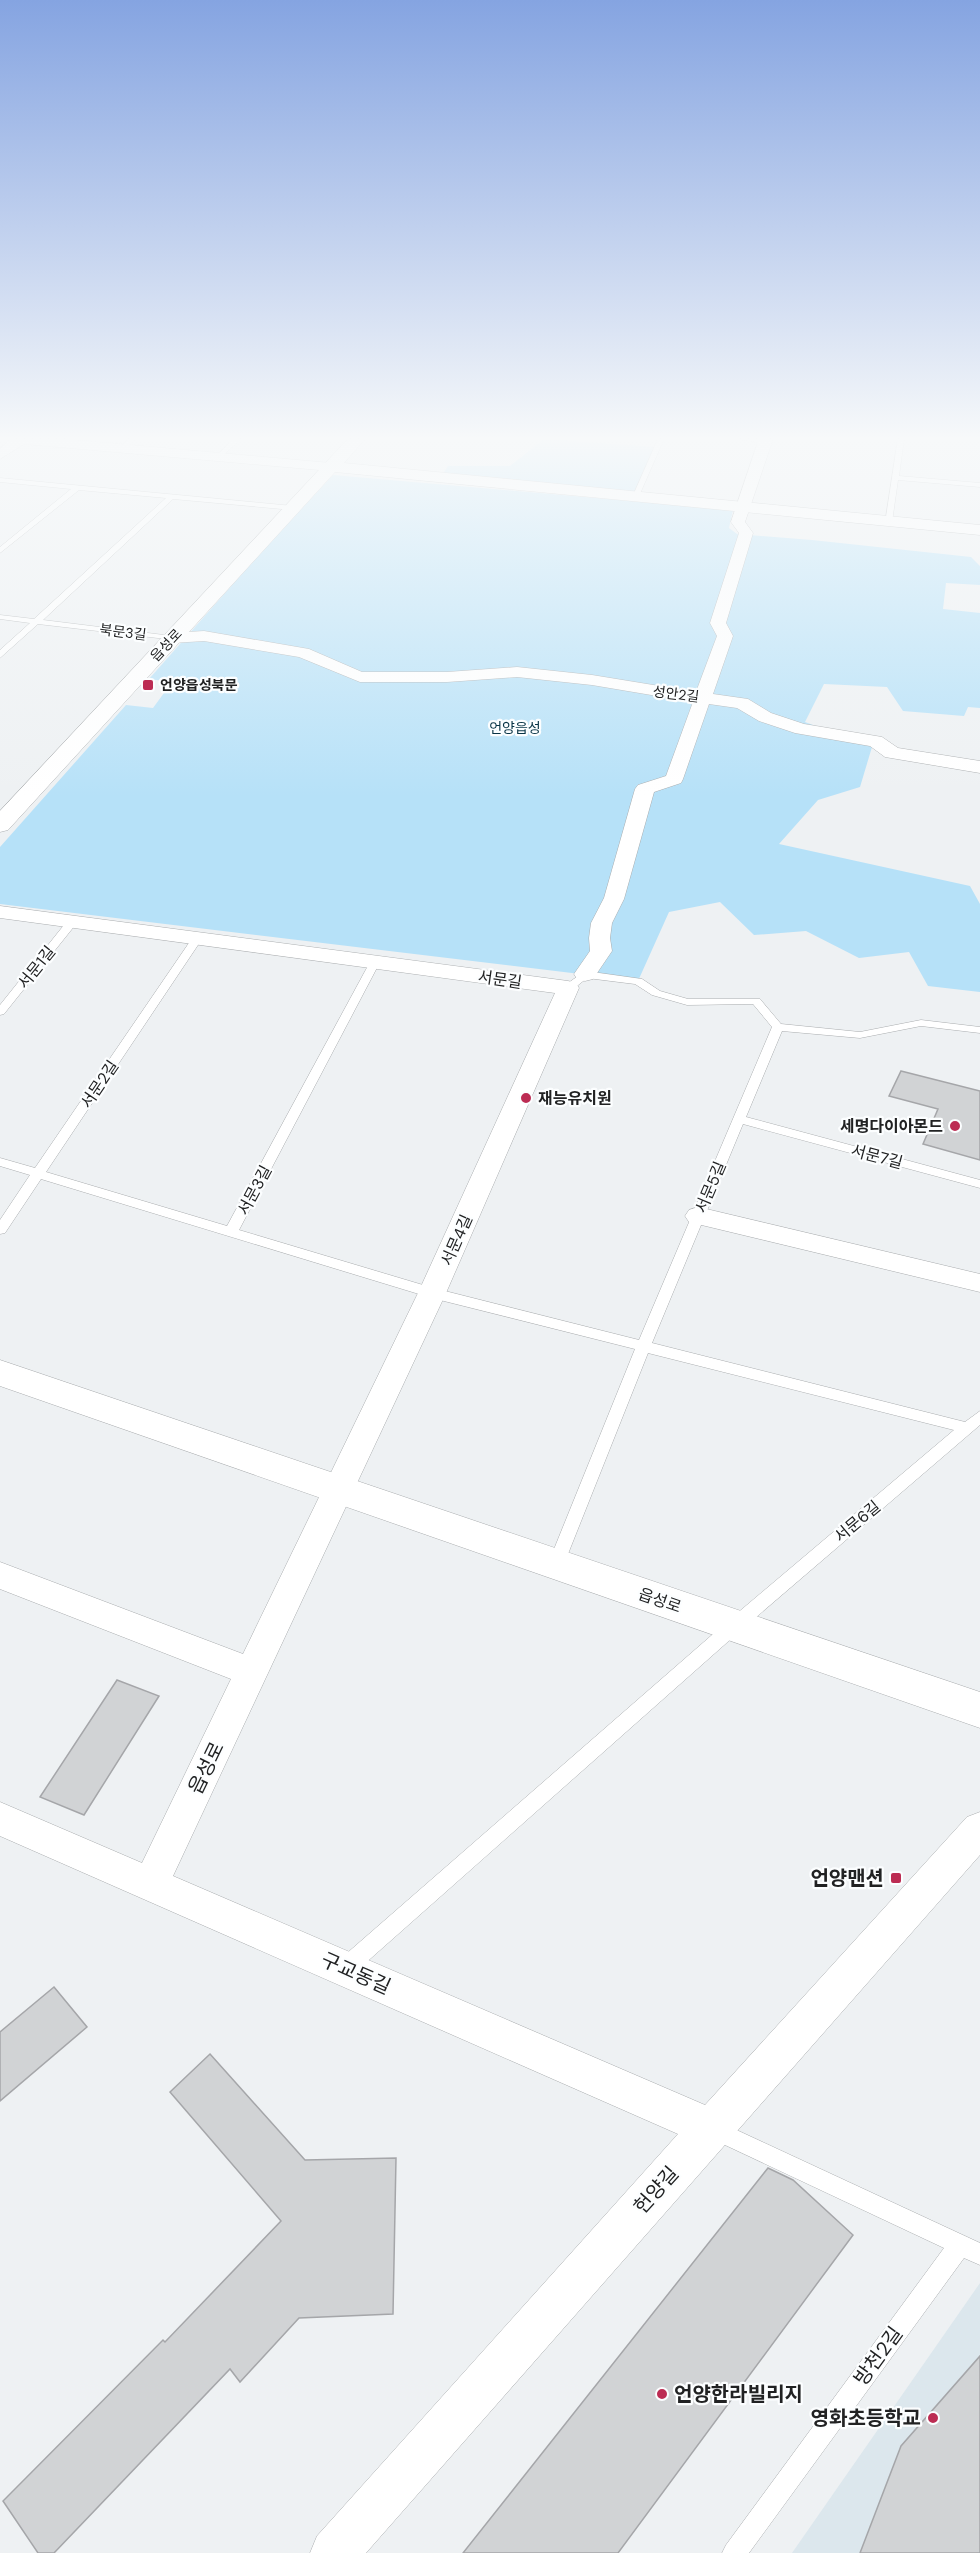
<svg xmlns="http://www.w3.org/2000/svg" width="980" height="2553" viewBox="0 0 980 2553" font-family="'DM Sans','Noto Sans KR',sans-serif">
<rect width="100%" height="100%" fill="#eef1f3"/>
<path fill="#dce7ed" d="M980,2283V2553H792Z"/>
<path fill="#b6e1f8" d="M544,439L655,447L634,493L442,475L448,466H510Z
M333,475L733,510L729,528L737,534L812,540L971,557L980,566V585L946,583L943,609L980,613V708L968,707L964,716L903,711L887,687L824,684L805,722L872,747L860,787L818,800L779,844L970,886L980,904V992L928,986L909,952L859,958L806,931L754,935L720,902L669,912L638,981L0,904V847L126,705L153,708L172,682L149,679L264,549Z"/>
<path fill="#d1d3d5" stroke="#a5a6a9" stroke-width="1.5" d="M901,1071L980,1091V1160L923,1144L938,1109L889,1096Z
M117,1680L159,1696L84,1815L40,1797Z
M54,1987L87,2027L0,2101V2032Z
M210,2054L305,2160L396,2158L393,2314L299,2318L240,2382L230,2369L54,2553H38L3,2501L163,2340L165,2342L281,2221L170,2092Z
M768,2168L793,2180L853,2235L618,2553H463Z
M980,2356V2553H860L901,2446Z"/>
<g fill="none" stroke-linecap="round" stroke-linejoin="round">
<g stroke="#aaadaf" stroke-width="1">
<path id="service" d="M129,439H136L124,449H120V447Z
M234,439H241L220,458H216V456Z
M658,439H664L639,496L632,498Z
M737,439H765L768,441L765,443Z
M898,439H904L899,476L980,483V487L898,480L892,522L885,524Z
M0,478L293,506L297,508L293,510L173,499L43,620L172,636L176,638L175,640L38,624L0,658V650L30,623L0,619V615L34,619L166,498L79,490L0,553V547L71,489L0,482Z
M72,919L77,922L76,924L4,1014L0,1015V1005L68,920Z
M197,936L202,939L46,1172L227,1226L370,962L375,959L379,960L380,962L239,1230L433,1288L639,1340L772,1027L753,1004L687,1005L652,995L635,984L587,978L572,990H564V986L585,971L642,979L660,991L688,999H760L781,1024L860,1032L921,1020L980,1027V1033L921,1026L860,1038L782,1031L746,1117L980,1180V1188L743,1124L652,1343L965,1422L980,1411V1425L740,1631L352,1975L345,1977L338,1975L335,1968L338,1961L728,1621L954,1430L648,1353L564,1564L562,1569L556,1570L550,1569L548,1564L635,1349L432,1298L41,1179L5,1233L0,1234V1220L30,1175L0,1166V1158L35,1168L193,937Z
M715,2120L980,2243V2265L964,2258L749,2553H722L726,2545L944,2248L708,2137L705,2130L708,2123Z"/>
</g>
<g stroke="#aaadaf" stroke-width="1">
<path id="minor" d="M10,439H63L331,463L338,467L331,471L24,444L0,459V449Z
M759,439H773L745,522L753,533L726,623L733,636L713,694L748,699L771,713L804,724L882,737L898,748L980,761V773L885,757L870,746L795,733L759,721L737,708L709,704L683,779L681,783L654,792L624,899L612,923L610,938L612,951L593,979L585,981L577,979L574,974L590,951L589,938L591,923L604,898L635,789L638,785L666,776L693,702L592,685L517,677L447,682H360L299,657L204,641L172,643L164,638L172,633L204,631L309,649L362,672H447L517,667L592,675L696,692L717,636L710,623L739,533L731,522Z
M0,906L568,981L576,983L579,988L446,1293L173,1876L705,2105L967,1817L980,1812V1855L366,2553H310L317,2536L678,2134L0,1836V1802L142,1863L231,1679L0,1589V1562L243,1654L418,1293L555,993L0,918Z
M698,1207L980,1274V1292L689,1222L685,1216L689,1210Z"/>
</g>
<g stroke="#aaadaf" stroke-width="1">
<path id="tertiary" d="M348,439H365L344,463L980,525V535L335,472L8,830L0,832V811Z
M0,1360L980,1692V1728L0,1386Z"/>
</g>
<use href="#service" fill="#fff" fill-rule="evenodd"/>
<use href="#minor" fill="#fff" fill-rule="evenodd"/>
<use href="#tertiary" fill="#fff" fill-rule="evenodd"/>
</g>
<linearGradient id="sky" x2="0" y2="1"><stop stop-color="#85a4e1"/><stop offset="0.55" stop-color="#f7f9fa"/><stop offset="1" stop-color="#f7f9fa" stop-opacity="0"/></linearGradient>
<rect width="980" height="797" fill="url(#sky)"/>
<g fill="#bc2c53" stroke="#fcfeff" stroke-width="2">
<rect x="142" y="679" width="12" height="12" rx="3"/>
<circle cx="526" cy="1098" r="6"/>
<circle cx="955" cy="1126" r="6"/>
<rect x="890" y="1872" width="12" height="12" rx="3"/>
<circle cx="662" cy="2394" r="6"/>
<circle cx="933" cy="2418" r="6"/>
</g>
<g text-anchor="middle" stroke-width="4.5" stroke-linejoin="round" paint-order="stroke">
<g font-size="14" fill="#212223" stroke="#fcfeff">
<text transform="translate(123 632) rotate(7)" y="5">북문3길</text>
<text transform="translate(166 645) rotate(-47)" y="5">읍성로</text>
<text transform="translate(676 694) rotate(7)" y="5">성안2길</text>
</g>
<g font-size="14" font-weight="bold" fill="#212223" stroke="#fcfeff" text-anchor="start">
<text x="160" y="690">언양읍성북문</text>
</g>
<g font-size="14" fill="#083446" stroke="#fcfeff">
<text x="515" y="733">언양읍성</text>
</g>
<g font-size="16" fill="#212223" stroke="#fcfeff">
<text transform="translate(36 967) rotate(-51)" y="6">서문1길</text>
<text transform="translate(500 979) rotate(8)" y="6">서문길</text>
<text transform="translate(99 1084) rotate(-56)" y="6">서문2길</text>
<text transform="translate(877 1156) rotate(15)" y="6">서문7길</text>
<text transform="translate(710 1187) rotate(-67)" y="6">서문5길</text>
<text transform="translate(254 1190) rotate(-62)" y="6">서문3길</text>
<text transform="translate(456 1240) rotate(-66)" y="6">서문4길</text>
<text transform="translate(857 1521) rotate(-40)" y="6">서문6길</text>
<text transform="translate(660 1600) rotate(19)" y="6">읍성로</text>
</g>
<g font-size="16" font-weight="bold" fill="#212223" stroke="#fcfeff" text-anchor="start">
<text x="538" y="1104">재능유치원</text>
<text x="943" y="1132" text-anchor="end">세명다이아몬드</text>
</g>
<g font-size="20" fill="#212223" stroke="#fcfeff">
<text transform="translate(206 1768) rotate(-64)" y="7">읍성로</text>
<text transform="translate(356 1973) rotate(24)" y="7">구교동길</text>
<text transform="translate(656 2190) rotate(-48)" y="7">헌양길</text>
<text transform="translate(878 2356) rotate(-54)" y="7">방천2길</text>
</g>
<g font-size="20" font-weight="bold" fill="#212223" stroke="#fcfeff" text-anchor="end">
<text x="884" y="1885">언양맨션</text>
<text x="674" y="2401" text-anchor="start">언양한라빌리지</text>
<text x="921" y="2425">영화초등학교</text>
</g>
</g>
</svg>
